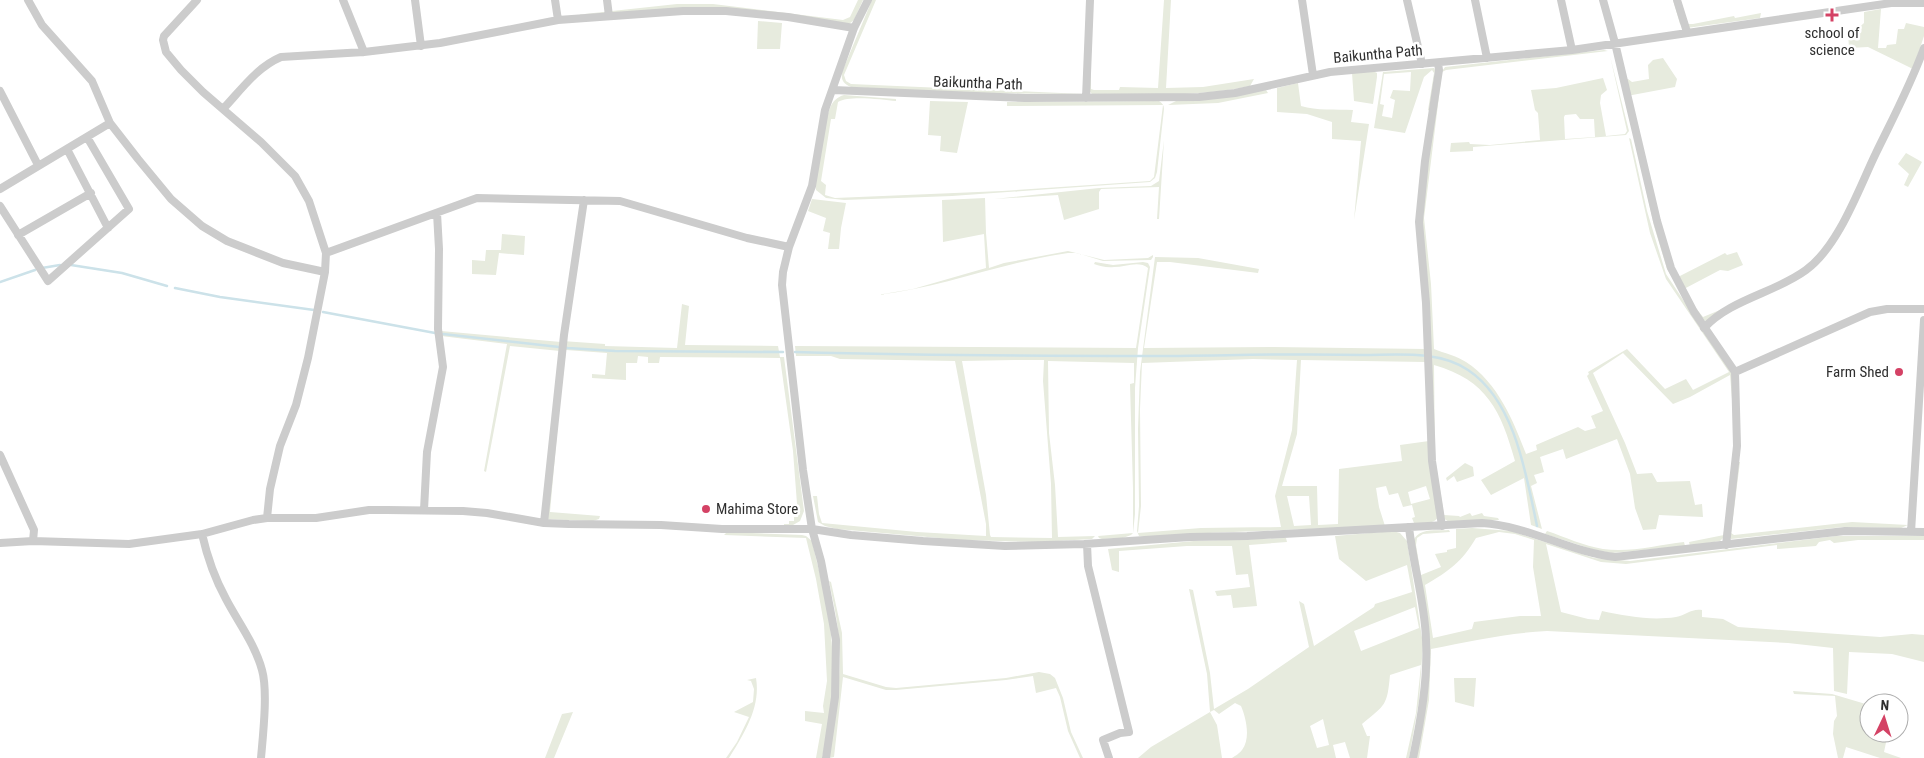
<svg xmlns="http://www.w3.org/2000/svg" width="1924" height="758" viewBox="0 0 1924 758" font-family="'Roboto Condensed',sans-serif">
<rect width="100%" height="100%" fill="#fff"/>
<path fill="#e7ebde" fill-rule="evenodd" d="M858,0H863L854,20L849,24L712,8L575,15L677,4H713L843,20L850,17Z
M872,0H876L844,75L846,81L851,84L1084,94L950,93L851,87C843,83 841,80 842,72Z
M1164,0H1171L1166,88L1203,87L1254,79L1250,86C1197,97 1145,95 1092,94L1089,91L1088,74L1091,75V89L1094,90H1119L1120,87L1158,88Z
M1673,0L1686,24H1693L1734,16L1735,18L1761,13L1760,18L1687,28L1680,24Z
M1881,9L1878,48H1886L1887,45L1896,44L1898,29H1904L1906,23L1924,27V36L1913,69L1868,47L1849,48L1848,32H1854L1864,23V12Z
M758,21L782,23L780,49H757Z
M1604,50L1608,51L1446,70L1442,72L1424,218L1431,284L1434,349C1444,353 1457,356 1466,362C1498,383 1513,420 1526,454L1537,450L1536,445L1578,427L1585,431L1596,428L1591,416L1603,411L1587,376L1589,374L1588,372L1627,349L1665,389L1686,379L1693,390L1729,372L1666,279L1650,233L1629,138L1631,139L1647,211L1666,274L1733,375L1735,451L1723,538L1720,541L1690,546L1689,542L1724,535L1733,451V411L1730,375L1690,397L1673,404L1623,353L1593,373L1625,443L1637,474L1652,473L1657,482L1690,481L1695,505L1702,504L1703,517L1659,515L1656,529L1643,530L1635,508L1630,474L1617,439L1566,459L1563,449L1540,457L1544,472L1534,475L1537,483L1531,486L1542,529L1531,525L1524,478L1491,495L1481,480L1515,461C1501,411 1487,380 1434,365L1435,458L1444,515L1459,516L1460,517L1470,513L1472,516L1482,513L1484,516L1498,518L1499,520L1449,522L1443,518L1433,458L1431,364L1426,270L1422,230L1427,171L1440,74L1445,67Z
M1610,56L1629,131L1626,135L1473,147V151L1450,152L1451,143L1469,142L1470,144L1490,145L1540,140L1538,113L1535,110L1531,90L1556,88L1603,78L1607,90L1601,95L1600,103L1606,136L1625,134L1627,131ZM1576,114L1580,119H1594L1595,137L1565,139L1564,117L1565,115Z
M1663,58L1677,79L1675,87L1627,96L1676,278L1725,253L1727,255L1737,252L1743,265L1728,271L1720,270L1682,290L1703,317L1732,305L1706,321L1703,320L1682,294L1667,269L1654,226L1626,99L1623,79H1628L1632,82L1649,79L1648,65L1653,60Z
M1434,68L1435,70L1430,111L1428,110L1434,73L1432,70L1424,77L1405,133L1374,128L1383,72ZM1411,72L1410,91L1393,90L1390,98L1395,100L1392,118L1382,116L1384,105L1380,104L1384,74Z
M1373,71L1377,73V77L1373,104L1354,101L1352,73Z
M1298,83L1301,106C1317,111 1335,109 1353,110L1351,122L1369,124L1354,220L1361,141L1332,139V122L1307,114L1277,112V88Z
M1266,90L1268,93L1218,103L1168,105L1176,101L1233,96Z
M844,95L896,99V101C882,100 850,95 838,102L835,119H831L821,181L826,185L825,195L835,198L1002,191L1150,181L1154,177L1163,105L1007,106V102L1159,101C1162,103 1164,105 1164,109L1157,172L1155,178L1150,182L952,196L844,200L826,198L816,190C814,180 825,118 830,108C833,101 837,97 844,95Z
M930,101L968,102L957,153L940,151L941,136L928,135Z
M1164,140L1159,219H1157L1159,187L1101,189L1099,192V209L1064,220L1058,195L994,199L1099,188L1151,186L1159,181Z
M1906,153L1922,162L1908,187L1904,185L1909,174L1898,164Z
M985,198L986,233L989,268L1004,263L1068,251L1104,260L1148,258L1153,255V257L1151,260L1103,261L1077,253H1068C1003,262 942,288 877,295L913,289L986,268L984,234L943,242L942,200Z
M812,199L846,203L841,228L839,249H828L830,233L823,231L826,218L808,211Z
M502,234L525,236L524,255L499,253L496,275L472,274V260L485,261L486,250H501Z
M1155,257L1198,258L1259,269L1258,273L1170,262H1157L1144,348L1273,347L1426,349L1425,362L1301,360L1297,434L1282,486H1317L1318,525L1338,524L1339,469L1402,461L1400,445L1429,441L1438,517C1434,525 1422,523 1414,523L1412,518L1415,517L1412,505L1403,507L1398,493L1389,495L1386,486L1376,488L1379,507L1385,526L1207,533L1153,537L1139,536L1137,531L1139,506L1138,429L1140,372ZM1253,359L1297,360L1292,430L1275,496L1281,527L1201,528L1138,533L1141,506L1140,409L1142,363ZM1426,486L1430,499L1411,504L1408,492ZM1287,496H1309L1311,525L1294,526Z
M1095,262L1113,265L1143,262L1148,263L1150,267L1138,348L1135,388V514L1133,533L1131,535L1123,538L1102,539L1099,538L1098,536L1133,533V489L1130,384L1134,383V363L1048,361L1049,433L1055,485L1058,537L1095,536L1092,539L1039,542L962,540L837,529L825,526L818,522L813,496H817L819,514L822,523L917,532L986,536V524L955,361L840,359L831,356H796L795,346L1136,348L1148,268C1139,260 1125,267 1114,267C1107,268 1100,266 1094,264ZM1015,360H1044L1043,381L1051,484L1052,538L991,537L990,535L986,495L962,361Z
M682,304L689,306L685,345L778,346L780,357H784L804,511L800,521L793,525H784V524H789V521H794V517H798L793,451L780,358L660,357L659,363H648V357L638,356L637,363H626V380L592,378V374L605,375L607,353L566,350L559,412L550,512L600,516L599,519L593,521L542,519L560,351L510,346L486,472L484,471L507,344L441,336V331L561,342L562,341L605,344V346L677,348Z
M1738,462H1740L1731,533L1734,535L1852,522L1908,525L1901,528H1891L1843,527L1731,539L1730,538Z
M1465,463L1473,467L1474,476L1457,482L1454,476L1447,481L1446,478Z
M1472,528L1511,531L1594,558L1630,561L1836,536H1924V540H1858L1834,543L1830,540L1819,542L1816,546L1777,549V545L1626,564L1601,562L1546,544L1561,612L1588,619L1599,620L1602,611C1626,616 1651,621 1676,617C1686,615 1692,608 1702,610V617L1723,619L1738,627L1880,637L1912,634L1924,635V662L1892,654L1849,652L1847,694L1834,691L1833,648L1788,643L1547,631C1508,633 1470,641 1431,649L1429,700L1419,758H1416L1428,673L1413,541C1419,527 1436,531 1449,530L1450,532L1423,534L1417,538L1416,545L1421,575L1441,567L1435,554L1447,552V550L1456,548V529ZM1499,532L1515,534L1534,540L1533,567L1541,616H1520L1474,622L1472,629L1433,638L1425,585C1449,571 1462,562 1476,538Z
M1393,531L1400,533L1407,541L1423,644L1419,701L1409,758H1406L1416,713L1421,665L1390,675C1387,706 1386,704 1362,724L1367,736H1370L1367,758H1350L1345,742L1333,745L1336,758H1232C1235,756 1240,753 1242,750C1251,738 1246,718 1241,706L1235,703L1219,714L1214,710L1210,712L1217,725L1222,758H1138L1151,747L1210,712L1207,674L1189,589L1193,590L1210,673L1214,709L1248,689L1309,647L1299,601L1304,604L1314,646L1374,607L1375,604L1412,592L1407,565L1366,581L1339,559L1335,536ZM1415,607L1419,628L1361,651L1354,631ZM1323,719L1329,745L1317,748L1310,726Z
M1547,531C1565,537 1584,546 1603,549C1629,553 1658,545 1684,542L1685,546L1612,553L1595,550L1545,534Z
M727,532L802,535L806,536L812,541C819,572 828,603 831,635C835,673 831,721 822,758H816L822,724L805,721V711L824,713L823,706L827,681L824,624L816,579L806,538L724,535Z
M1286,538L1287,542L1249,545L1257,606L1233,608L1231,595L1217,596L1215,591L1250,587L1248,574L1236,575L1232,546H1187L1119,551V572L1112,570L1108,549L1194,541Z
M829,581L831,582L842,633L843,674L886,687L896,688L1006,678L1039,672L1050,674L1055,678L1063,698L1071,732L1083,758H1080L1068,731L1060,697L1056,688L1036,693L1033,676L1006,680L896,690H886L843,677L834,757L829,758C834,720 842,681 839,642C838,621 833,601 829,581Z
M756,678C761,707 744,734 729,758H726L737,742L749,717L734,712L753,702L754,689L751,681L747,680Z
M1454,678H1476L1474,707L1455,702Z
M1793,691L1832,694L1869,705V733H1888L1884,752L1901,758H1880L1846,747L1843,758H1838L1833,734L1834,721L1837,716L1835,696L1794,694Z
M573,712L554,758H545L562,714Z"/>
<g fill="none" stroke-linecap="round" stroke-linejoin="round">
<path stroke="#cce2e9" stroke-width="2.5" d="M71,265L122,273L167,286
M42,268L60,265
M0,282L35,270
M175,288L220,297L314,310
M323,312L435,333
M443,334L568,348L615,351L783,352
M795,352C911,355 1029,356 1145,356C1218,356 1291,353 1363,355C1397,355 1438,350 1468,370C1515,401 1526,474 1537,526"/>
<path stroke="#ccc" stroke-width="8" d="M28,0L42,25L92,81L110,123L138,159L171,199L202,226L227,241L283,263L325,272
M197,0L164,36L163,40L166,52L181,70L203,92L261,142L295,176L309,201L326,253L325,272L308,358L296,405L280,446L270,489L267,518
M343,0L364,52
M415,0L421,46
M555,0L558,20
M607,0L609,16
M1302,0L1313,75
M1407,0L1422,64
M1475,0L1487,58
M1561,0L1572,50
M1603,0L1615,43L1657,221L1671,268L1694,312L1735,372L1737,446L1726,545
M1677,0L1687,32
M1438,63L1439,70L1425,161L1419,222L1426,303L1432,461L1442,526
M833,90L1025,98L1199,97L1235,93L1330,72L1572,50L1891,3H1924
M0,91L38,165
M1086,98L1090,0
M223,109C241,90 257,67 281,57L364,52L406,47L440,43L558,20L683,11H726L788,17L854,28
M67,149L108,228
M0,189L110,123
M0,206L48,281L129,209L87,137
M18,235L91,193
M326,253L477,198L620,201L747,238L789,247
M1704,328C1731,299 1775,293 1806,270C1839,246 1859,188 1876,153C1893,118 1911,84 1924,48
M1735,372L1870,312L1887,309H1924
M0,455L34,530L33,541
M424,510L427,452L443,367L438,329L439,249L437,213
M544,523L564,335L584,200
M1409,527C1413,565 1425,602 1426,640C1428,680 1421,719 1413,758
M1911,532L1924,320
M202,534C207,556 215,579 226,599C238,622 255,644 262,670C268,691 263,735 261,758
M0,543L33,541L129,544L202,534L253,520L267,518H316L369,510H387L463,511L487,513L544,523L569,524L661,525L722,529H812L851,535L923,541L1005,546L1084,544L1190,537L1247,536L1482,523C1529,526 1569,552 1615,557L1845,531L1924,532
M1087,544L1088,566L1129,732L1120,733L1103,740L1109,758
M826,758L835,697L836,640L821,561L812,529L803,470L782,285L783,272L789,247L812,186L825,110L854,28L868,0"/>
</g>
<g fill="#d44265" stroke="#fff" stroke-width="2">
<path d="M1829.5 7.5h5v5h5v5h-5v5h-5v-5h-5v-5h5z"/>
<circle cx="1899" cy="372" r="5"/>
<circle cx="706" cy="509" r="5"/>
</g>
<g text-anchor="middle" stroke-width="5" stroke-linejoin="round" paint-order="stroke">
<g font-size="15" fill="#2f2f2f" stroke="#fff">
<text x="1832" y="38">school of<tspan x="1832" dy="17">science</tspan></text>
<text x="1889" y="377" text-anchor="end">Farm Shed</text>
<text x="716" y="514" text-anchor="start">Mahima Store</text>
</g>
<g font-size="15" fill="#2f2f2f" stroke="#fff">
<text transform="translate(1378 54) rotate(-5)" y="5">Baikuntha Path</text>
<text transform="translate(978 83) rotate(2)" y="5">Baikuntha Path</text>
</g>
</g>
<g transform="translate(1884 718) rotate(4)"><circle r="24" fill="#ffffff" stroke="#acacac"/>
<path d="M0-4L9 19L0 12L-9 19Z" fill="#d44265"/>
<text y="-8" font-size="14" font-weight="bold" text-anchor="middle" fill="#2f2f2f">N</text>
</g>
</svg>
